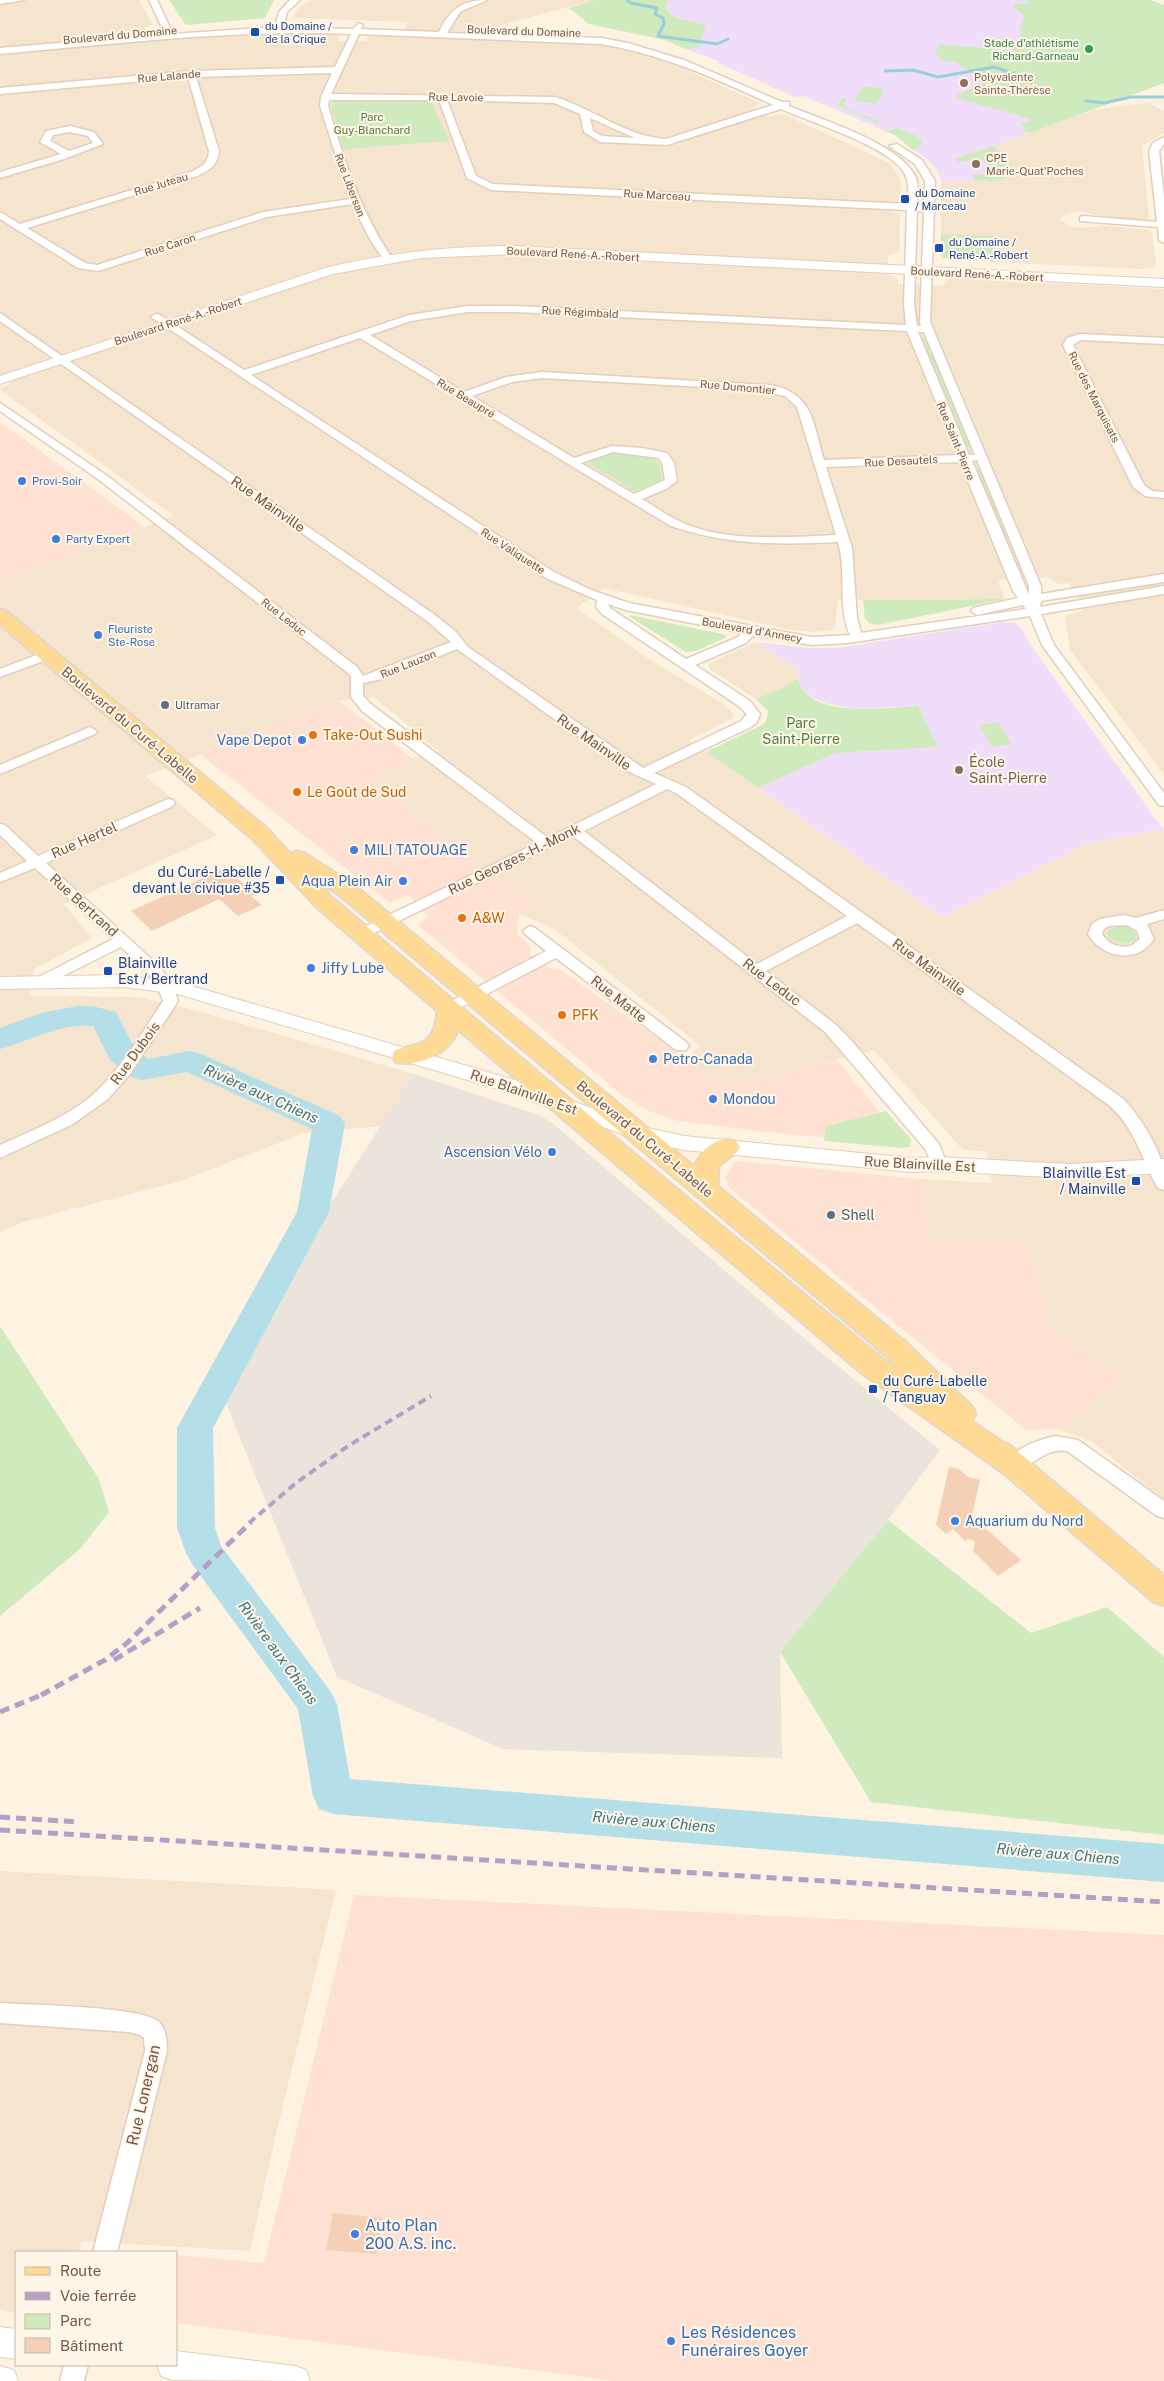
<svg xmlns="http://www.w3.org/2000/svg" width="1164" height="2381" viewBox="0 0 1164 2381" font-family="'Public Sans',sans-serif">
<rect width="100%" height="100%" fill="#fdf3e0"/>
<path fill="#f5e4ce" d="M0,0H139L153,25L144,27L146,42L258,34L308,33L340,35L337,41H365L370,35L399,37L408,22L293,18L297,10L310,0H594L502,25L495,39L580,43L623,48L659,58L760,103L753,108L768,117L783,114L890,163L900,179L902,200L890,202V211L900,214L899,252L888,256L887,274L898,279V284L943,286L947,278L1164,289V774L1070,650L1065,615L1083,611L1069,583L1059,584L1048,577L998,580L1005,599L838,600L834,630L814,632L792,630L604,588L576,608L652,661L725,705L733,713V718L689,740L942,917L1085,844L1164,829V1500L1091,1441L1058,1429L1120,1379L1050,1329L1026,1245L930,1244L920,1179L992,1183L986,1151L963,1150L874,1050L735,1086L702,1077L682,1061L701,1046L554,929L519,914L535,906L371,779L412,758L440,752L374,697L340,701L145,776L217,835L64,904L92,938L34,969L30,996L138,997L198,1011L414,1074L382,1126L304,1133L181,1181L26,1221L0,1232V581L174,516L0,390V388L11,384L0,376Z
M1148,103L1164,111V133L1142,146L1149,218L1140,220L1111,219L1081,211L1063,215L1061,220L1070,226L1077,228L1107,226L1149,230L1152,233L1156,263L1154,267L1142,269L995,262V236L941,234V181H998L1018,172L993,146L1094,110Z
M755,642L797,668L798,678L786,686L756,699L710,669L708,665L712,662Z
M0,1871L336,1890L278,2125L250,2251L82,2241L78,2252H16V2313L0,2310Z"/>
<path fill="#ffe1d3" d="M0,422L145,527L0,581Z
M340,701L412,758L372,780L535,906L519,914L517,933L531,947L529,954L550,968L561,970L676,1051L702,1077L735,1086L837,1060L906,1144L785,1134L678,1121L646,1110L622,1095L418,925L428,917L409,895L390,903L200,754Z
M736,1161L920,1179L930,1244L1026,1245L1050,1329L1120,1379L1058,1429L1026,1430L728,1187L725,1177Z
M354,1895L1164,1935V2381H615L176,2323V2255L264,2263Z"/>
<path fill="#ebe4dc" d="M414,1074L539,1115L551,1122L812,1345L940,1450L888,1520L780,1652L782,1758L503,1749L337,1677L217,1381Z"/>
<path fill="#f0ddf9" d="M669,0H1151L1164,5V83L994,146L1018,172L998,181H941L937,170L928,160L895,135L804,96L795,97L718,63L719,61L688,50L700,46L706,25L674,17L666,9Z
M1003,622L1015,623L1020,627L1035,651L1163,829L1085,844L942,917L758,788L836,753L937,747L918,706L853,709L825,703L812,697L802,688L799,684L797,668L755,642L808,648H837Z"/>
<path fill="#cfebbe" d="M169,0H274L265,18L186,25Z
M594,0H669L666,9L674,17L706,25L700,46L688,50L664,40L589,24L569,8Z
M1018,0H1151L1164,5V83L1030,133L1025,131L1021,123L1030,122V119L956,98L955,96L981,84L983,80L955,62L941,61L942,59L935,55L939,44L1014,51L1015,47L1007,44L1019,43L1021,37L1018,35L1023,33H1019L1024,16L1013,6L1016,3L1028,4L1029,1Z
M863,86L885,89L876,104L854,101Z
M842,98H846L844,103L846,108L917,136L922,142L921,145L913,150L895,135L875,127L889,131L896,128L881,122L878,123L838,106Z
M424,99L431,101L449,141L344,149L331,106L333,102L338,100Z
M993,146L1018,172L998,181L975,180L972,175L995,173L990,170L983,159L959,162L954,159Z
M941,234L995,236V262L944,258L940,254V247L944,246V241H941Z
M921,338H928L972,447H965Z
M609,454C622,453 647,452 656,461C661,465 661,474 662,480L641,490L633,491L624,484L589,464L592,460Z
M974,469H982L1011,540L997,526Z
M1005,599L878,625L869,623L865,619L863,600Z
M630,615L723,634L727,637L696,651L686,652L630,617Z
M798,678C808,721 886,707 918,706L938,747L836,753L758,788L706,752L764,724L767,718L768,711L756,699L786,686Z
M998,722L1012,744L992,747L979,725Z
M1120,926L1129,928L1136,934L1135,940L1124,944L1110,939L1107,934L1109,930Z
M886,1111L911,1139L910,1147L902,1148L824,1141L826,1126Z
M0,1326L99,1479L109,1512L80,1549L0,1616Z
M888,1520L1031,1633L1107,1607L1164,1657V1835L871,1802L780,1652Z"/>
<g fill="none" stroke-linecap="round" stroke-linejoin="round">
<path stroke="#99cfda" stroke-width="3" d="M627,0L631,3L657,8L655,14L663,18L664,24L658,36L717,44L728,39
M885,71L913,70L938,77L994,67L1026,78
M1086,101L1104,103L1131,97H1164"/>
<path fill="#b4dfe8" fill-rule="evenodd" d="M78,1006H92L116,1012L134,1047L148,1059L190,1051L201,1054L340,1116L345,1124L329,1212L213,1428L215,1528L221,1546L331,1692L337,1704L350,1779L1164,1844V1882L333,1814L319,1809L313,1796L298,1709L192,1564L186,1553L177,1528V1428L297,1212L312,1129L187,1072L142,1080L131,1077L110,1060L93,1026C60,1023 32,1040 0,1049V1028L41,1013Z"/>
</g>
<path fill="#f4d0b6" d="M225,868L256,894L251,896L262,905L238,916L219,899L152,931L131,911Z
M949,1467L959,1469L968,1477L980,1480L970,1525L986,1529L1021,1560L998,1576L973,1551L975,1541L967,1539L966,1542L953,1529L946,1534L936,1525Z
M333,2213L383,2218L377,2254L326,2250Z"/>
<g fill="none" stroke-linecap="round" stroke-linejoin="round">
<g stroke="#e2cebb" stroke-width="3">
<path id="minor" d="M0,0H24L0,4Z
M149,0H157L173,34L275,27L279,12L290,0H300L287,12L283,27L353,29L359,23L363,25L361,29L439,32C449,10 462,0 487,0L460,12L447,33L601,38L628,43L684,60L782,102H789V106C822,120 902,144 916,178C919,186 917,196 917,205H924L925,181L915,164L889,146L897,144L922,160L935,181L930,322L1041,586V594L1164,574V582L1041,601L1040,607L1164,586V594L1041,614L1054,645L1164,793V806L1159,805L1042,645L1030,616L847,643L812,645L754,635L746,643L695,665L750,701L760,714L757,722L751,727L654,773L686,787L1122,1098C1138,1113 1160,1148 1164,1170C1164,1176 1164,1183 1164,1190L1158,1188C1142,1160 1135,1128 1110,1106L857,923L766,971L835,1024L850,1039L939,1144L947,1164L945,1168H933L926,1150L825,1032L573,836L366,937H356L354,934L356,931L537,843L362,711L351,697V676L348,673L98,479L0,411V403L106,475L357,667L363,676L451,642L427,621L0,321V313L435,615L455,631L468,647L643,768L741,721L747,714L740,707L602,614L596,607L597,600L546,578L151,317L156,314L160,315L244,370L409,315L468,306H515L906,325L904,304L907,210L491,190L467,178L439,100H329L328,106C344,160 360,211 392,258L390,260H384L371,241L352,204L267,217L98,271L78,268L0,219V212L20,224L191,172C202,166 208,164 209,151L188,77L0,94V88L191,71L335,67L351,34C234,29 117,44 0,54V48L165,34ZM359,34L601,44C662,54 717,79 773,105L666,139C627,137 592,108 555,97L331,94ZM332,73L321,97L320,106L350,199L263,212L97,265L85,263L27,228L197,176C210,170 217,166 219,151L196,77ZM447,100L554,103L580,114L584,132L600,142L667,145L781,109C810,122 887,146 903,171C910,181 908,193 908,204L493,184L476,176ZM590,118L635,138L602,136L593,131ZM917,211H924L920,322L921,326H917L914,304ZM468,312H515L907,331L958,455L824,460C813,424 814,393 770,385L542,372L506,377L464,392L370,335L411,321ZM918,332H924L975,455H969ZM360,338L671,526C726,545 780,545 838,542C847,572 837,606 850,635L812,637L629,603L591,590L554,572L251,375ZM542,378L758,390L785,396L797,407L836,535C788,537 723,543 679,521C666,515 654,506 642,499L666,489L677,481L674,463L667,453L642,448L612,446L574,458L472,396L512,382ZM613,452L659,458L662,463L665,480L634,494L581,463ZM977,460L1029,586V595L972,461ZM960,462L1013,591L1018,598L973,608L971,611L977,615L1023,605L1026,609L861,633L857,618L852,548L826,467ZM608,604L626,610L742,633L738,637L686,659L610,608ZM457,649L625,770L656,784L548,838L372,705L363,696V683L382,679ZM667,789L676,793L847,916L757,964L584,831Z
M70,126L94,132L103,144L64,159L0,178V172L61,154L40,142L46,131ZM70,132L88,136L93,143L69,151L50,141L53,135Z
M1164,137V144L1159,151L1164,198V243L1159,240L1158,227L1080,221V217L1083,216L1157,222L1149,151L1153,143Z
M1080,334L1164,338V344L1081,340L1073,345L1144,485L1152,491L1164,492V498L1145,496L1133,487L1063,345L1067,338Z
M47,651L53,655L51,658L0,677V669Z
M90,727L97,731L95,734L0,774V765Z
M168,799L173,800L175,803L173,806L46,863L159,966L173,985L178,1001L130,1074L108,1099L73,1124L0,1158V1145C33,1130 70,1116 97,1091C124,1065 143,1031 163,1001C156,977 139,964 121,947L45,985H35L33,982L35,979L113,939L35,868L0,882V873L27,861L0,835V824L5,825L38,856Z
M1164,910V919L1147,924L1154,939C1138,964 1102,959 1088,934L1092,924L1100,919L1124,915L1136,918ZM1127,925L1137,931L1140,939L1131,946C1119,948 1109,945 1102,934L1104,929L1109,926Z
M530,926L535,928L686,1042L689,1046L686,1050H676L556,958L454,1011H444L441,1008L444,1005L546,951L525,934L523,931Z
M1055,1436L1078,1440L1164,1501V1518L1157,1516L1067,1451C1042,1446 1026,1476 1007,1470L1004,1465C1012,1449 1038,1440 1055,1436Z
M0,2003C28,2005 143,2006 159,2022C166,2029 167,2042 167,2051L117,2252H93L145,2051L144,2038L140,2035L129,2032L0,2023Z
M64,2365H88L84,2381H60Z"/>
</g>
<g stroke="#e2cebb" stroke-width="2">
<path id="tertiary" d="M514,246L1164,279V287L514,254L421,258L333,274L0,384V376L325,268C387,253 450,246 514,246Z
M124,975L185,984L512,1079L643,1127L684,1136L912,1158L939,1157L1069,1164L1164,1159V1173L1069,1178L939,1171L912,1172L684,1150L639,1140L498,1089L178,994L124,987L0,989V977Z
M0,2327L16,2329V2359L0,2357Z
M176,2351L295,2366L306,2370L310,2381L172,2380L161,2376L157,2365H176Z
M0,2366L14,2370L18,2381H0Z"/>
</g>
<g stroke="#ded7d3" stroke-width="3">
<path id="primary" d="M0,609L7,611L268,829L290,853L297,851L305,853L356,886L694,1166C702,1149 717,1135 736,1141L740,1147L736,1153L719,1166L718,1186L906,1342L972,1406L976,1414L972,1421L1003,1442L1010,1445L1164,1575V1606L1153,1602L1004,1474L861,1373L458,1030C450,1053 419,1068 395,1062L392,1056L395,1050C424,1042 434,1044 437,1011L316,907L252,839L0,625ZM317,881L340,896L886,1356L901,1372L881,1357L629,1149L332,897Z"/>
</g>
<use href="#minor" fill="#fff" fill-rule="evenodd"/>
<use href="#tertiary" fill="#fff" fill-rule="evenodd"/>
<use href="#primary" fill="#ffda95" fill-rule="evenodd"/>
<path stroke="#b59fc7" stroke-width="4" stroke-dasharray="8 5" stroke-linecap="butt" d="M249,1523L296,1483L348,1446L431,1396"/>
<path stroke="#b59fc7" stroke-width="5" stroke-dasharray="10 6" stroke-linecap="butt" d="M114,1660L200,1608
M41,1695L105,1660L127,1643L251,1522
M0,1712L46,1693
M0,1817L78,1822
M0,1830L1164,1902"/>
</g>
<g fill="#1a4fb4" stroke="#fff6e7" stroke-width="2">
<rect x="250" y="27" width="10" height="10" rx="2.5"/>
<rect x="900" y="194" width="10" height="10" rx="2.5"/>
<rect x="934" y="243" width="10" height="10" rx="2.5"/>
<rect x="275" y="875" width="10" height="10" rx="2.5"/>
<rect x="103" y="966" width="10" height="10" rx="2.5"/>
<rect x="1131" y="1176" width="10" height="10" rx="2.5"/>
<rect x="868" y="1384" width="10" height="10" rx="2.5"/>
</g>
<circle fill="#2e9e5b" stroke="#fff6e7" stroke-width="2" cx="1089" cy="49" r="5"/>
<g fill="#8d6e63" stroke="#fff6e7" stroke-width="2">
<circle cx="964" cy="83" r="5"/>
<circle cx="976" cy="164" r="5"/>
<circle cx="959" cy="770" r="5"/>
</g>
<g fill="#3f7fe0" stroke="#fff6e7" stroke-width="2">
<circle cx="22" cy="481" r="5"/>
<circle cx="56" cy="539" r="5"/>
<circle cx="98" cy="635" r="5"/>
<circle cx="302" cy="740" r="5"/>
<circle cx="354" cy="850" r="5"/>
<circle cx="403" cy="881" r="5"/>
<circle cx="311" cy="968" r="5"/>
<circle cx="653" cy="1059" r="5"/>
<circle cx="713" cy="1099" r="5"/>
<circle cx="552" cy="1152" r="5"/>
<circle cx="955" cy="1521" r="5"/>
<circle cx="355" cy="2234" r="5"/>
<circle cx="671" cy="2341" r="5"/>
</g>
<g fill="#5c6f8a" stroke="#fff6e7" stroke-width="2">
<circle cx="165" cy="705" r="5"/>
<circle cx="831" cy="1215" r="5"/>
</g>
<g fill="#e8710a" stroke="#fff6e7" stroke-width="2">
<circle cx="313" cy="735" r="5"/>
<circle cx="297" cy="792" r="5"/>
<circle cx="462" cy="918" r="5"/>
<circle cx="562" cy="1015" r="5"/>
</g>
<g text-anchor="middle" stroke-width="4" stroke-linejoin="round" paint-order="stroke">
<g font-size="11" fill="#164399" stroke="#fff6e7" text-anchor="start">
<text x="265" y="30">du Domaine /<tspan x="265" dy="13">de la Crique</tspan></text>
<text x="915" y="197">du Domaine<tspan x="915" dy="13">/ Marceau</tspan></text>
<text x="949" y="246">du Domaine /<tspan x="949" dy="13">René-A.-Robert</tspan></text>
</g>
<g font-size="11" fill="#755846" stroke="#fff6e7">
<text transform="translate(524 31) rotate(2)" y="4">Boulevard du Domaine</text>
<text transform="translate(120 35) rotate(-5)" y="4">Boulevard du Domaine</text>
<text transform="translate(169 76) rotate(-5)" y="4">Rue Lalande</text>
<text transform="translate(456 97) rotate(1)" y="4">Rue Lavoie</text>
<text transform="translate(161 184) rotate(-17)" y="4">Rue Juteau</text>
<text transform="translate(350 185) rotate(69)" y="4">Rue Libersan</text>
<text transform="translate(657 195) rotate(3)" y="4">Rue Marceau</text>
<text transform="translate(170 245) rotate(-18)" y="4">Rue Caron</text>
<text transform="translate(573 254) rotate(3)" y="4">Boulevard René-A.-Robert</text>
<text transform="translate(977 274) rotate(3)" y="4">Boulevard René-A.-Robert</text>
<text transform="translate(580 312) rotate(3)" y="4">Rue Régimbald</text>
<text transform="translate(178 321) rotate(-18)" y="4">Boulevard René-A.-Robert</text>
<text transform="translate(738 387) rotate(5)" y="4">Rue Dumontier</text>
<text transform="translate(1094 397) rotate(63)" y="4">Rue des Marquisats</text>
<text transform="translate(466 398) rotate(31)" y="4">Rue Beaupré</text>
<text transform="translate(956 441) rotate(68)" y="4">Rue Saint-Pierre</text>
<text transform="translate(901 461) rotate(-3)" y="4">Rue Desautels</text>
<text transform="translate(513 551) rotate(33)" y="4">Rue Valiquette</text>
<text transform="translate(284 617) rotate(38)" y="4">Rue Leduc</text>
<text transform="translate(752 630) rotate(10)" y="4">Boulevard d'Annecy</text>
<text transform="translate(408 664) rotate(-22)" y="4">Rue Lauzon</text>
</g>
<g font-size="11" fill="#27864d" stroke="#fff6e7" text-anchor="end">
<text x="1079" y="47">Stade d'athlétisme<tspan x="1079" dy="13">Richard-Garneau</tspan></text>
</g>
<g font-size="11" fill="#785e54" stroke="#fff6e7" text-anchor="start">
<text x="974" y="81">Polyvalente<tspan x="974" dy="13">Sainte-Thérèse</tspan></text>
<text x="986" y="162">CPE<tspan x="986" dy="13">Marie-Quat'Poches</tspan></text>
</g>
<g font-size="11" fill="#4e7c3d" stroke="#fff6e7">
<text x="372" y="121">Parc<tspan x="372" dy="13">Guy-Blanchard</tspan></text>
</g>
<g font-size="11" fill="#366cbe" stroke="#fff6e7" text-anchor="start">
<text x="32" y="485">Provi-Soir</text>
<text x="66" y="543">Party Expert</text>
<text x="108" y="633">Fleuriste<tspan x="108" dy="13">Ste-Rose</tspan></text>
</g>
<g font-size="11" fill="#4e5e75" stroke="#fff6e7" text-anchor="start">
<text x="175" y="709">Ultramar</text>
</g>
<g font-size="14" fill="#755846" stroke="#fff6e7">
<text transform="translate(268 504) rotate(35)" y="5">Rue Mainville</text>
<text transform="translate(130 725) rotate(40)" y="5">Boulevard du Curé-Labelle</text>
<text transform="translate(594 742) rotate(35)" y="5">Rue Mainville</text>
<text transform="translate(84 840) rotate(-24)" y="5">Rue Hertel</text>
<text transform="translate(514 859) rotate(-26)" y="5">Rue Georges-H.-Monk</text>
<text transform="translate(84 905) rotate(42)" y="5">Rue Bertrand</text>
<text transform="translate(929 967) rotate(36)" y="5">Rue Mainville</text>
<text transform="translate(772 982) rotate(37)" y="5">Rue Leduc</text>
<text transform="translate(619 999) rotate(38)" y="5">Rue Matte</text>
<text transform="translate(135 1053) rotate(-54)" y="5">Rue Dubois</text>
<text transform="translate(524 1092) rotate(19)" y="5">Rue Blainville Est</text>
<text transform="translate(645 1139) rotate(40)" y="5">Boulevard du Curé-Labelle</text>
<text transform="translate(920 1164) rotate(3)" y="5">Rue Blainville Est</text>
</g>
<g font-size="14" fill="#4e7c3d" stroke="#fff6e7">
<text x="801" y="728">Parc<tspan x="801" dy="16">Saint-Pierre</tspan></text>
</g>
<g font-size="14" fill="#c56008" stroke="#fff6e7" text-anchor="start">
<text x="323" y="740">Take-Out Sushi</text>
<text x="307" y="797">Le Goût de Sud</text>
<text x="472" y="923">A&amp;W</text>
<text x="572" y="1020">PFK</text>
</g>
<g font-size="14" fill="#366cbe" stroke="#fff6e7" text-anchor="start">
<text x="292" y="745" text-anchor="end">Vape Depot</text>
<text x="364" y="855">MILI TATOUAGE</text>
<text x="393" y="886" text-anchor="end">Aqua Plein Air</text>
<text x="321" y="973">Jiffy Lube</text>
<text x="663" y="1064">Petro-Canada</text>
<text x="723" y="1104">Mondou</text>
<text x="542" y="1157" text-anchor="end">Ascension Vélo</text>
<text x="965" y="1526">Aquarium du Nord</text>
</g>
<g font-size="14" fill="#785e54" stroke="#fff6e7" text-anchor="start">
<text x="969" y="767">École<tspan x="969" dy="16">Saint-Pierre</tspan></text>
</g>
<g font-size="14" fill="#164399" stroke="#fff6e7" text-anchor="end">
<text x="270" y="877">du Curé-Labelle /<tspan x="270" dy="16">devant le civique #35</tspan></text>
<text x="118" y="968" text-anchor="start">Blainville<tspan x="118" dy="16">Est / Bertrand</tspan></text>
<text x="1126" y="1178">Blainville Est<tspan x="1126" dy="16">/ Mainville</tspan></text>
<text x="883" y="1386" text-anchor="start">du Curé-Labelle<tspan x="883" dy="16">/ Tanguay</tspan></text>
</g>
<g font-size="14" fill="#4e5e75" stroke="#fff6e7" text-anchor="start">
<text x="841" y="1220">Shell</text>
</g>
<g font-size="15" font-style="italic" fill="#3b7683" stroke="#fff6e7">
<text transform="translate(261 1094) rotate(24)" y="5">Rivière aux Chiens</text>
<text transform="translate(278 1653) rotate(54)" y="5">Rivière aux Chiens</text>
<text transform="translate(654 1822) rotate(5)" y="5">Rivière aux Chiens</text>
<text transform="translate(1058 1854) rotate(5)" y="5">Rivière aux Chiens</text>
</g>
<g font-size="16" fill="#755846" stroke="#fff6e7">
<text transform="translate(143 2095) rotate(-77)" y="6">Rue Lonergan</text>
</g>
<g font-size="16" fill="#366cbe" stroke="#fff6e7" text-anchor="start">
<text x="365" y="2231">Auto Plan<tspan x="365" dy="18">200 A.S. inc.</tspan></text>
<text x="681" y="2338">Les Résidences<tspan x="681" dy="18">Funéraires Goyer</tspan></text>
</g>
</g>
<rect x="15" y="2251" width="162" height="115" fill="#fff6e7" stroke="#c8b7a7"/>
<rect x="25" y="2267" width="25" height="8" fill="#ffda95" stroke="#c8b7a7"/>
<text x="60" y="2276" font-size="15" fill="#755846">Route</text>
<rect x="25" y="2292" width="25" height="8" fill="#b59fc7" stroke="#c8b7a7"/>
<text x="60" y="2301" font-size="15" fill="#755846">Voie ferrée</text>
<rect x="25" y="2314" width="25" height="15" fill="#cfebbe" stroke="#c8b7a7"/>
<text x="60" y="2326" font-size="15" fill="#755846">Parc</text>
<rect x="25" y="2338" width="25" height="15" fill="#f4d0b6" stroke="#c8b7a7"/>
<text x="60" y="2351" font-size="15" fill="#755846">Bâtiment</text>
</svg>
